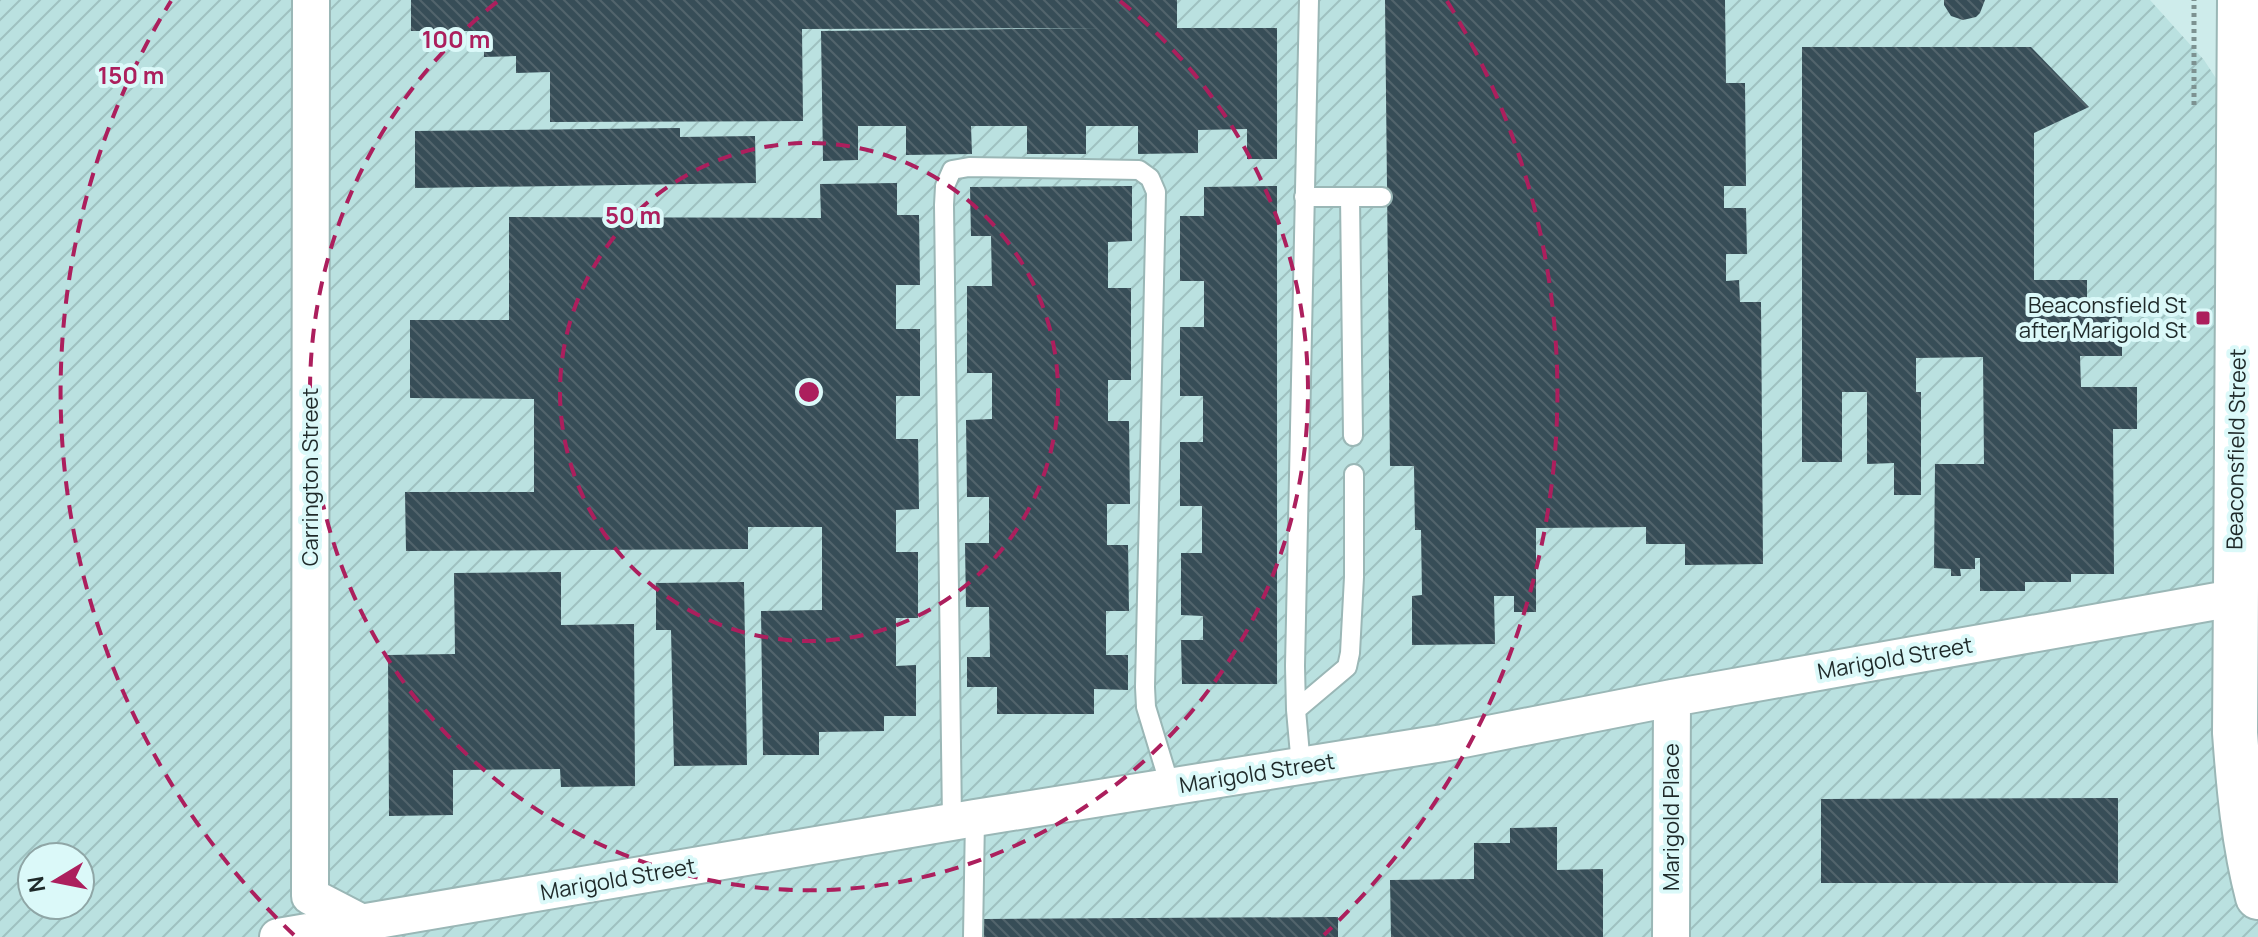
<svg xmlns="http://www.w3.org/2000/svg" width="2258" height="937" viewBox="0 0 2258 937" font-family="Manrope,sans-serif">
<defs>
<pattern id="industrial-furrows" width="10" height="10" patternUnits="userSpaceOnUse" patternTransform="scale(2)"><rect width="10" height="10" fill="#bae1e0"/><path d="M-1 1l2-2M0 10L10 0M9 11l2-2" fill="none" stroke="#9fc1c0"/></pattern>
<pattern id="building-back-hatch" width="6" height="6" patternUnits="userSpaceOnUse" patternTransform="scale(2)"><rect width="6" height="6" fill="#374d57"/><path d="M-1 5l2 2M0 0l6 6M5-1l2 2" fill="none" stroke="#52646c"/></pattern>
</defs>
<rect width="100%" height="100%" fill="#ceeceb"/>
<path fill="url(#industrial-furrows)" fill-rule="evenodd" d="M0,0H2150L2204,60L2258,142V937H0ZM32,857H80V905H32Z"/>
<path fill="url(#building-back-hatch)" d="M411,0H1177V28H1277V159H1247V129L1198,130V153L1138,154V126H1086V154H1027V126H971L972,154L906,155V126H858V160L823,161L821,31L1101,28L802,29L803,121L550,122V72L516,73V56L484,57V31H411Z
M1385,0H1725L1726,83H1745L1746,186H1724V208H1746L1747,254H1726V281L1739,280L1740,302H1761L1763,564L1685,565V544H1646V527L1536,528V612H1514V596H1494L1495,644L1412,645V596L1422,595L1421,530H1415L1414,466H1390Z
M1944,0H1985L1980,13L1976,17L1963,20L1951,16L1944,5Z
M1802,47H2031L2089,107L2034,133V280H2087V317L2122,316V356H2080L2081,387H2137V429H2113L2114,574H2071V582H2025V591H1980V558H1975V569H1960L1961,576H1951V569L1934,568L1935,464H1984L1983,357L1916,358V392H1921V495H1894V463L1867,464V392H1842V462H1802Z
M680,128V137L755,136L756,183L415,188V131Z
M897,183V215H919L920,285H896V329H920V396H896V439H918L919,509L896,510V552H918V618H896V666L916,665V716H884V731L819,732V755H763L761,611L822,610V527H748V549L406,551L405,492H534V399L410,398V320H509V217L821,218L820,184Z
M1132,186V241L1108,242V288H1131V380H1108V421H1129L1130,504H1107V545H1128L1129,611H1106V655H1128V690L1094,689V714H997V687H967V657H990L989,607H966L965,543H989V497H967L966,420L992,419V373H967V286H992L991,236H971L970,187Z
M1277,186V684H1182L1181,640H1203V616L1181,615V553H1202V506H1180V442H1203V396H1180V327H1204V281H1180V216H1204V187Z
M561,572V625L634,624L635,786L561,787L560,769L453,770V815L389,816L388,655L455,654L454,573Z
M744,582L747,765L674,766L671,630H656V583Z
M2118,798V883H1821V799Z
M1557,827V870L1603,869V937H1391L1390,880L1474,879V843H1510V828Z
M1338,917V937H983V919Z"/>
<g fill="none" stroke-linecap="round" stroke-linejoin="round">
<g stroke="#9ab7b6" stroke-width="22">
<path id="service" d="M1304,197H1382
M1350,197L1353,436
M1296,710L1347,667L1350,653L1354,577V474
M1301,766L1296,710L1295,666L1309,0
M952,822L944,205L945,186L952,170L969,167L1139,170L1150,178L1156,192L1145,687L1146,707L1170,786
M973,937L975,818"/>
</g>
<g stroke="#9ab7b6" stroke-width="40">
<path id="minor" d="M311,0L310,896L362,923L356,928
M278,937L975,818L1443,743L1672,698L2234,598
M1671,937L1672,698"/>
</g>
<g stroke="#9ab7b6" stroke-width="48">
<path id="secondary" d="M2240,0L2235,733C2239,788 2244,843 2258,897"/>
</g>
<path stroke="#7d9291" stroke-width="5" stroke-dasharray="4 4" stroke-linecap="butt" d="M2194,105V0"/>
<use href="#service" stroke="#fff" stroke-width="18"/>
<use href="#minor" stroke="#fff" stroke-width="36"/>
<use href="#secondary" stroke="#fff" stroke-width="44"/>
</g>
<g fill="none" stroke="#ac1f5d" stroke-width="4" stroke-dasharray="14 10">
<circle cx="809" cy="392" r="249"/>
<path d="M1120 1A499 499 0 1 1 498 1"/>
<path d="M294 935A748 748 0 0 1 171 1M1447 1A748 748 0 0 1 1324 935"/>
</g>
<rect fill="#ac1f5d" stroke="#dbf9f9" stroke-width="3" x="2195" y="310" width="16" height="16" rx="4"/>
<g text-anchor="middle" stroke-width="8" stroke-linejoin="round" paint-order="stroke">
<g font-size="22" fill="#1e2929" stroke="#dbf9f9" text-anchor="end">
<text x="2187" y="313">Beaconsfield St<tspan x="2187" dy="25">after Marigold St</tspan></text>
</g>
<g font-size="22" fill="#1e2929" stroke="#dbf9f9">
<text transform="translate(2236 449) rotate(-89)" y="8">Beaconsfield Street</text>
<text transform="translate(310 477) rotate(-90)" y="8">Carrington Street</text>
<text transform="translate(1895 658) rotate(-10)" y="8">Marigold Street</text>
<text transform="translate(1257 773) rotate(-9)" y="8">Marigold Street</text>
<text transform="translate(1671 817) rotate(-90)" y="8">Marigold Place</text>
<text transform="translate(618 879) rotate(-10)" y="8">Marigold Street</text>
</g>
</g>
<circle cx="809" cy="392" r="12" fill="#ac1f5d" stroke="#dbf9f9" stroke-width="4"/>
<g font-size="24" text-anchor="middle" font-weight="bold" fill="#ac1f5d" stroke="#dbf9f9" stroke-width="8" stroke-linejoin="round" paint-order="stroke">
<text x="456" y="48">100 m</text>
<text x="131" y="84">150 m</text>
<text x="633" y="224">50 m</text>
</g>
<g transform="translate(56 881) rotate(260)"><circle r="38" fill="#dbf9f9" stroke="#8fa6a6" stroke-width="2"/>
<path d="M0-6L14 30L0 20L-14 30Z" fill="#ac1f5d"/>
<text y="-12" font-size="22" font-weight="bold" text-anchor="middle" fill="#1e2929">N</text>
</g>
</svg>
